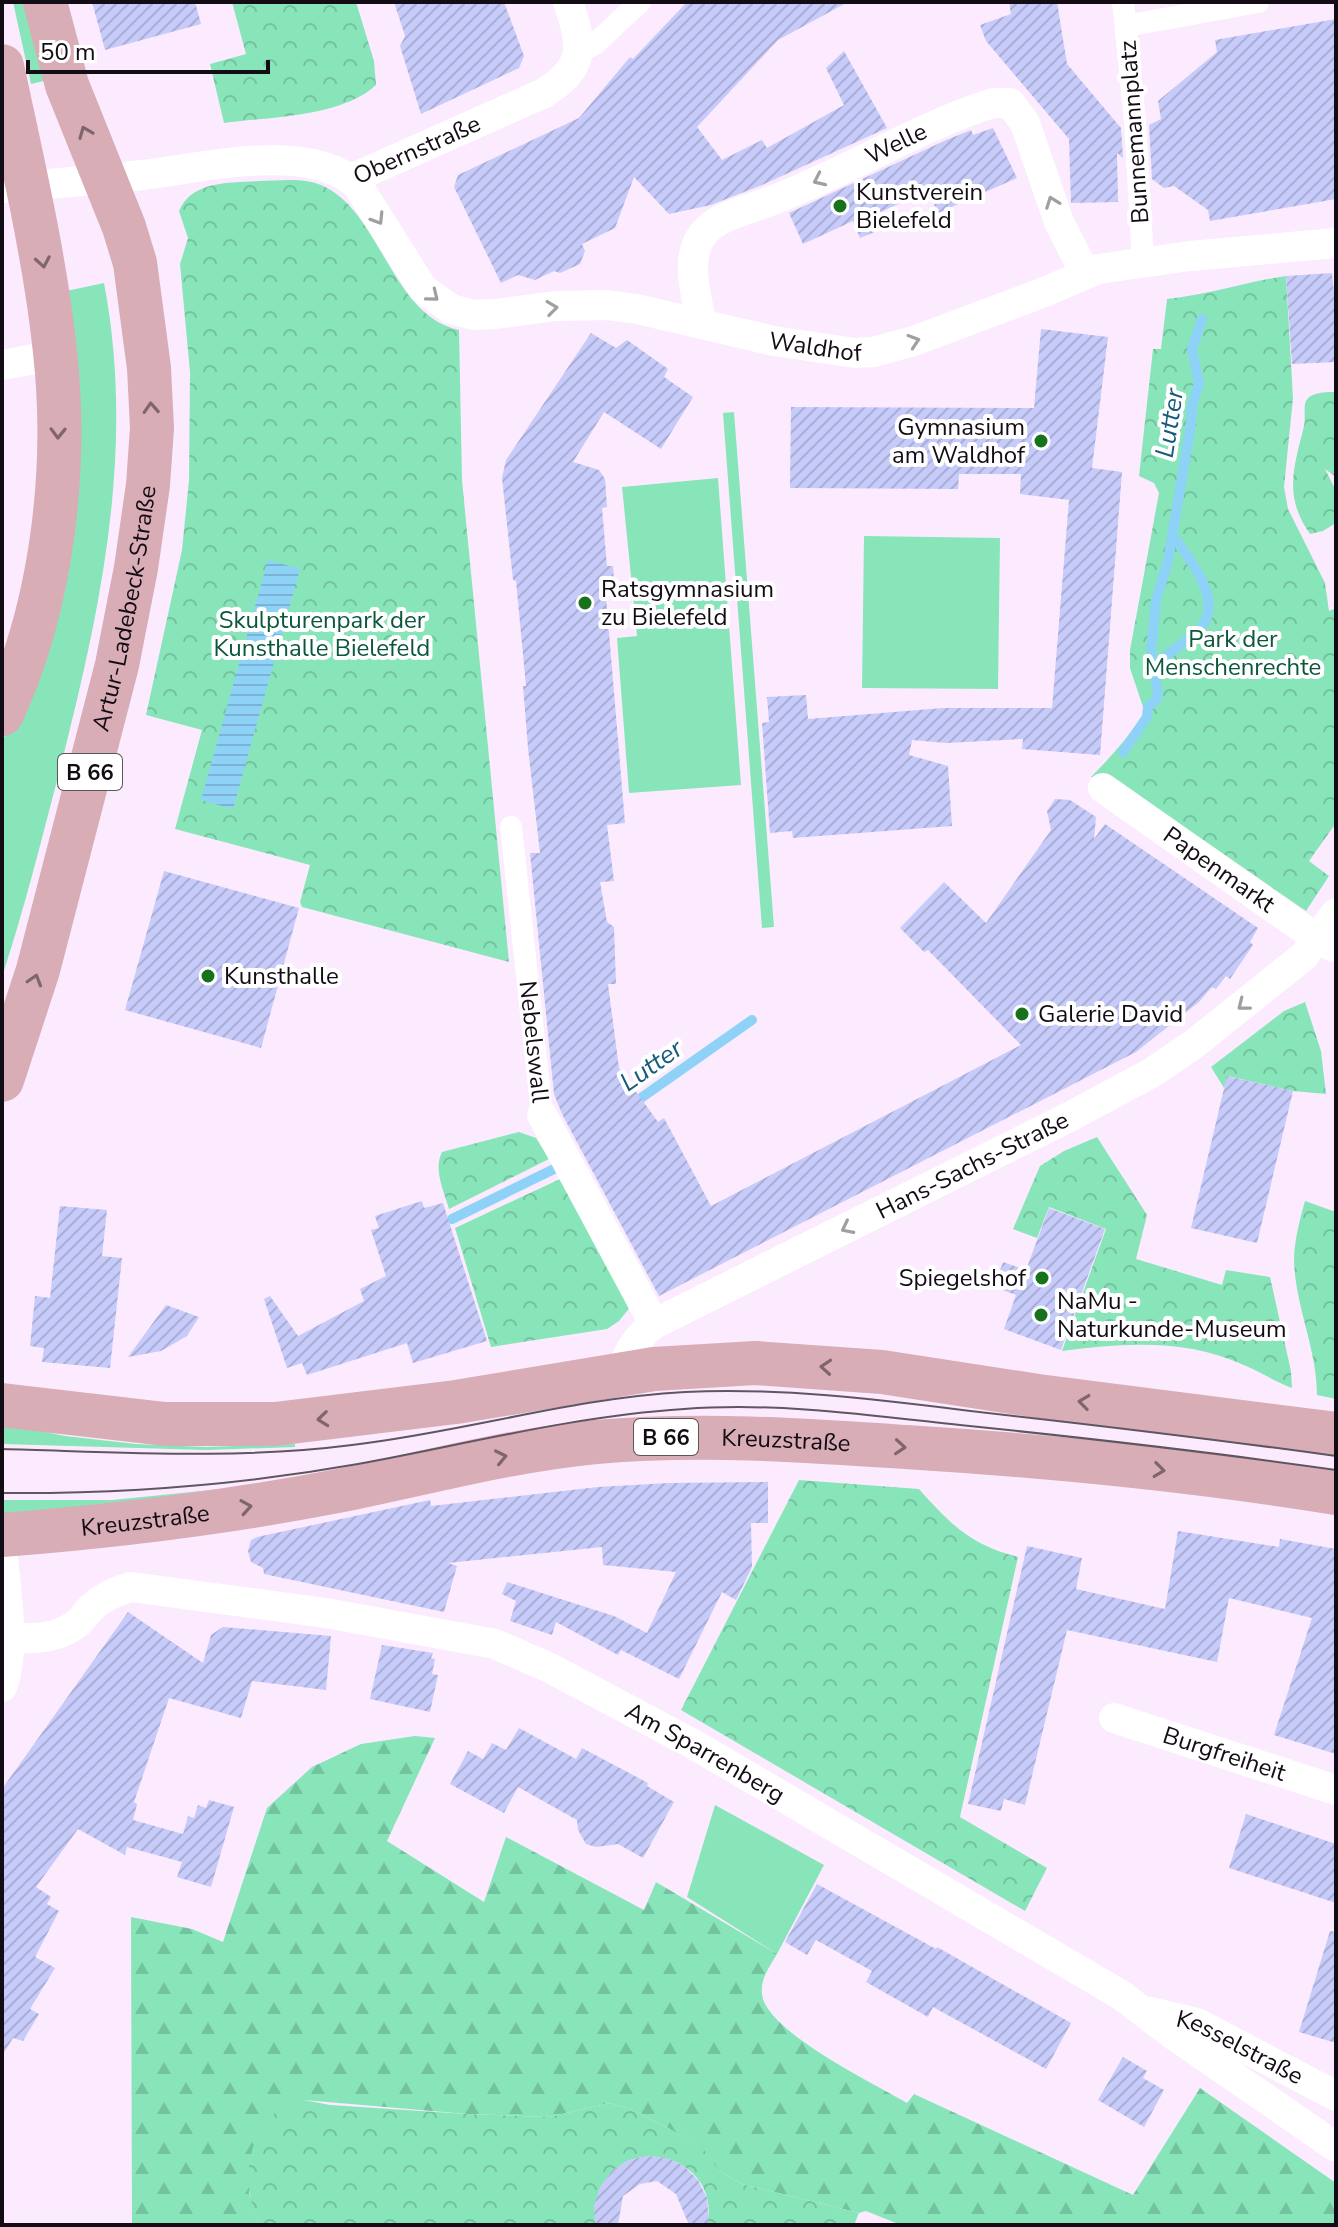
<svg xmlns="http://www.w3.org/2000/svg" width="1338" height="2227" viewBox="0 0 1338 2227" font-family="'Nunito Sans',sans-serif">
<defs>
<pattern id="forest-firs" width="22" height="20" patternUnits="userSpaceOnUse" patternTransform="scale(2)"><rect width="22" height="20" fill="#88e5ba"/><path d="M5 1l3.5 6h-7zM16 11l3.5 6h-7z" fill="#74c39f"/></pattern>
<pattern id="park-crowns" width="20" height="18" patternUnits="userSpaceOnUse" patternTransform="scale(2)"><rect width="20" height="18" fill="#88e5ba"/><path d="M2 6a3 3 0 1 1 6 0M12 15a3 3 0 1 1 6 0" fill="none" stroke="#74c39f"/></pattern>
<pattern id="water-rules" width="6" height="5" patternUnits="userSpaceOnUse" patternTransform="scale(2)"><rect width="6" height="5" fill="#8ed2f8"/><path d="M0 2.5h6" fill="none" stroke="#7ab3d4"/></pattern>
<pattern id="building-hatch" width="6" height="6" patternUnits="userSpaceOnUse" patternTransform="scale(2)"><rect width="6" height="6" fill="#c7cbfa"/><path d="M-1 1l2-2M0 6l6-6M5 7l2-2" fill="none" stroke="#aaadd5"/></pattern>
</defs>
<rect width="100%" height="100%" fill="#fcebfe"/>
<path fill="#88e5ba" d="M13,2H28L48,80L31,84Z
M104,283C136,450 100,612 59,773C41,842 24,910 2,977V742L34,675L66,291Z
M734,412L774,927L762,928L723,413Z
M718,478L741,785L629,793L617,638L637,636L622,487Z
M864,536L1000,538L998,689L862,688Z
M2,1423L65,1436L136,1444L206,1447L295,1444V1447L206,1450L2,1444Z
M301,1481L2,1516V1500H112Z
M715,1805L824,1865L777,1954L687,1897Z"/>
<path fill="url(#forest-firs)" d="M415,1736L435,1738L387,1841L484,1902L506,1837L644,1910L656,1882L777,1954C770,1966 760,1979 762,1994C765,2031 875,2084 907,2103L914,2094L1133,2195L1200,2088L1336,2183V2225H901L866,2211L859,2213L742,2184L719,2171L703,2150L668,2128L630,2109L610,2103L549,2117L467,2114L304,2100L249,2192L259,2225H132L131,1917L192,1929L223,1942L267,1808L312,1767L361,1744Z"/>
<path fill="url(#park-crowns)" d="M232,2H356L374,61L376,85C342,117 269,117 224,123L210,64L246,54Z
M259,181C278,181 302,177 321,185C381,210 390,315 459,330L462,480L509,962L302,907L300,902L310,865L175,829L202,730L146,715L182,550L189,480L190,372L180,264L188,238L179,211C192,180 230,183 259,181Z
M1286,276L1293,398L1284,487L1288,509L1325,583L1329,611L1336,608V823L1309,861L1329,876L1306,911L1119,782L1091,777C1111,757 1129,736 1145,713L1130,668V650L1159,493L1154,483L1139,476L1153,349H1161L1167,299C1208,295 1246,282 1286,276Z
M1335,392L1336,477L1325,469L1336,491V523L1323,531L1310,534C1283,496 1294,467 1304,426C1306,418 1303,407 1306,401C1311,392 1326,392 1335,392Z
M1305,1002L1321,1051L1326,1094L1293,1091L1228,1076L1224,1088L1211,1067L1284,1011Z
M519,1132L536,1138L549,1159L449,1209C444,1191 433,1170 442,1152Z
M1097,1137L1147,1215L1136,1259L1222,1285L1226,1270L1270,1277L1291,1371L1292,1388C1276,1382 1262,1373 1246,1366C1186,1338 1125,1343 1062,1351L1106,1229L1049,1207L1037,1238L1013,1229L1040,1166L1064,1151Z
M560,1179L631,1306L619,1321L607,1329L491,1347L455,1228Z
M1305,1201L1336,1212V1399L1317,1395C1317,1348 1294,1304 1294,1257C1295,1238 1300,1219 1305,1201Z
M799,1480L919,1489C951,1525 971,1545 1018,1557L960,1817L1047,1868L1025,1911L681,1710Z
M304,2100L330,2105L467,2114L549,2117L610,2103L630,2109L668,2128L704,2150L719,2171L742,2184L859,2213L854,2225H707C725,2146 591,2122 595,2225H259C256,2215 251,2204 250,2194C243,2155 261,2106 304,2100Z"/>
<path fill="url(#water-rules)" d="M268,560L300,569L233,809L201,800Z"/>
<g fill="none" stroke-linecap="round" stroke-linejoin="round">
<path stroke="#8ed2f8" stroke-width="10" d="M1154,665C1165,656 1196,635 1203,625C1222,597 1187,556 1172,534
M1123,752L1147,717L1148,707L1156,700L1158,693L1151,652L1156,600L1168,561L1191,424L1192,406L1199,383L1192,349L1202,319
M631,1105L752,1020
M452,1219L554,1169"/>
</g>
<path fill="url(#building-hatch)" d="M92,2H195L201,24L105,50Z
M394,2H504L524,56L519,68L421,114L400,46L405,36Z
M687,2H848L778,40L697,127L722,160L762,140L767,148L844,105L826,68L844,51L887,128L762,185L711,205L669,214L634,177L615,228L582,244L585,251L580,264L560,273L554,271L535,280L518,275L501,283L454,187L458,175L579,118L630,57L633,59Z
M1009,2H1057L1067,64L1121,128L1123,158L1117,153L1118,202L1071,203L1069,139L986,41L980,25L1011,14Z
M1336,19V199L1210,221L1208,210L1174,186L1164,188L1152,179L1149,125L1161,119L1158,101L1217,52L1215,40Z
M993,128L1017,178L938,213L928,191L878,213L884,228L860,238L853,221L803,244L789,213L944,141L971,130L973,135Z
M1332,273L1336,313V362L1292,364L1286,276Z
M1041,329L1108,337L1092,468L1122,472L1100,755L1022,749L1023,739L946,743L912,740L909,755L948,766L952,826L793,838L792,831L770,833L762,723L769,722L767,697L806,695L808,719L943,708H1052L1069,500L1020,494L1021,474H959L958,489L790,488L791,407L1034,408Z
M591,333L616,348L627,340L668,369L664,377L693,397L661,449L604,412L573,462L599,470L605,479L607,507L602,508L607,566H613L615,597H606L625,823L607,825L614,881L600,882L607,922L614,927L616,984H608L619,1068L658,1122L664,1118L711,1206L1021,1045L928,950L924,952L900,928L944,882L986,923L1051,830L1047,811L1055,799L1070,800L1096,817L1094,839L1105,824L1258,928L1250,942L1253,945L1230,979L1226,976L1216,989L1212,987L1199,1002L1136,1052L659,1296L562,1114L554,1094L530,853H540L528,748L523,686H526L516,581L513,580L502,478L506,460Z
M164,871L299,908L261,1048L125,1010Z
M1227,1076L1293,1091L1257,1243L1191,1228Z
M422,1201L424,1208L443,1203L487,1341L413,1363L407,1343L307,1375L302,1363L287,1368L264,1299L270,1296L298,1336L364,1301L360,1289L386,1276L371,1230L379,1228L375,1216Z
M60,1206L107,1210L102,1256L122,1258L110,1368L42,1362L44,1348L30,1346L35,1296L50,1298Z
M1049,1208L1105,1229L1061,1350L1004,1329L1016,1295L994,1287L1003,1262L1026,1270Z
M166,1305L199,1317L187,1336L161,1351L128,1357Z
M768,1482V1523H751L752,1567L736,1600L722,1592L679,1679L621,1650L618,1655L556,1622L552,1635L510,1621L516,1601L502,1594L507,1582L614,1616L647,1633L676,1572L603,1565L602,1547L448,1563L457,1566L444,1612L264,1574L263,1568L251,1562L248,1551L251,1540L257,1537L430,1500L431,1506L598,1487L669,1483Z
M1178,1531L1279,1547L1280,1539L1336,1549V1754L1274,1735L1312,1618L1229,1598L1217,1662L1067,1630L1025,1805L1004,1799L1001,1811L968,1804L1027,1546L1082,1558L1076,1589L1165,1609Z
M128,1612L203,1663L211,1635L223,1627L331,1636L326,1690L252,1681L241,1718L169,1698L134,1802L137,1804L133,1820L183,1834L188,1816L194,1818L198,1805L206,1808L209,1800L234,1807L211,1887L177,1877L182,1862L127,1847L125,1855L78,1829L36,1887L51,1897L47,1904L59,1911L35,1957L55,1968L30,2009L39,2014L23,2041L13,2038L2,2056V1789Z
M382,1645L433,1653L431,1658L435,1659L432,1674L438,1675L430,1712L370,1699Z
M519,1728L576,1759L582,1748L648,1783L647,1786L674,1802L643,1858L618,1844L596,1847L586,1844L578,1830L577,1820L518,1787L504,1813L450,1784L468,1751L483,1759L492,1743L506,1750Z
M1246,1814L1336,1844V1903L1229,1868Z
M817,1884L936,1949L937,1947L1071,2023L1046,2069L933,2007L928,2017L866,1982L872,1971L816,1940L807,1955L785,1942Z
M1330,1931L1336,1932V2043L1299,2032Z
M1123,2057L1147,2071L1143,2078L1164,2090L1144,2127L1098,2100Z
M647,2156L667,2158L684,2166L698,2180L707,2198L709,2225H689L676,2194L657,2181L640,2184L623,2196L618,2225H595L594,2206L600,2187L612,2171L628,2160Z"/>
<g fill="none" stroke-linecap="round" stroke-linejoin="round">
<g stroke="#fff" stroke-width="22">
<path d="M1123,2L1135,121L1143,262"/>
<path d="M1126,26L1258,2"/>
<path d="M578,52L595,44L640,2"/>
<path id="s1" d="M511,827L542,1115"/>
</g>
<g stroke="#fff" stroke-width="30">
<path id="s2" d="M351,179L544,93C586,67 583,46 568,2"/>
<path id="s3" d="M2,188C49,184 96,180 143,175C201,168 312,140 358,186L423,289L451,309L474,315L496,314L556,306L607,305L637,309L774,341L855,353L873,352L914,341L1042,293L1098,269L1190,256L1336,243"/>
<path id="s4" d="M701,323C697,296 684,258 703,234C717,216 747,210 768,202C844,174 917,127 993,103H1010L1025,123L1059,222L1085,273"/>
<path d="M2,365L56,355"/>
<path id="s5" d="M1103,788L1318,939L1334,947"/>
<path d="M542,1115L654,1324"/>
<path id="s6" d="M620,1375C627,1353 636,1338 654,1324L1073,1115L1153,1072L1194,1044L1304,956L1336,913"/>
<path d="M2,1550C6,1589 16,1650 2,1687"/>
<path id="s7" d="M8,1638C31,1639 56,1639 75,1625C82,1621 86,1613 92,1607C104,1596 116,1591 131,1587L326,1613L495,1644L550,1668L693,1744L1121,1995L1175,2036L1336,2147"/>
<path id="s8" d="M1114,1718L1336,1790"/>
<path id="s9" d="M1151,2012L1197,2023L1336,2096"/>
</g>
<g stroke="#d8adb6" stroke-width="44">
<path d="M2,66C22,161 45,256 55,352C68,470 52,606 2,714"/>
<path id="s10" d="M2,1080L38,970L117,665L136,568L148,485L152,428L149,368L135,263L124,227L67,85L45,2"/>
<path d="M2,1405L165,1424H275L456,1402L654,1369L755,1363L882,1372L1038,1396L1336,1434"/>
<path id="s11" d="M2,1535C117,1526 230,1512 343,1490C427,1473 511,1450 596,1442C700,1433 802,1440 906,1447C1049,1456 1194,1470 1336,1493"/>
</g>
<path stroke="#605661" stroke-width="2" d="M2,1449C119,1452 236,1460 352,1445C464,1432 572,1398 685,1392C786,1387 888,1401 988,1413C1104,1426 1220,1440 1336,1456
M2,1493C122,1494 240,1485 358,1464C467,1444 574,1416 684,1409C776,1402 869,1415 960,1425C1086,1438 1211,1452 1336,1470"/>
</g>
<defs><path id="oneway-chevron" d="M-2-3.5L2.5 0L-2 3.5" fill="none" stroke-width="1.6" stroke-linecap="round" stroke-linejoin="round" transform="scale(2)"/></defs>
<g stroke="#7f656d">
<use href="#oneway-chevron" transform="translate(85 132) rotate(-112)"/>
<use href="#oneway-chevron" transform="translate(43 262) rotate(80)"/>
<use href="#oneway-chevron" transform="translate(151 408) rotate(-93)"/>
<use href="#oneway-chevron" transform="translate(58 433) rotate(91)"/>
<use href="#oneway-chevron" transform="translate(35 980) rotate(-73)"/>
<use href="#oneway-chevron" transform="translate(826 1367) rotate(-176)"/>
<use href="#oneway-chevron" transform="translate(1084 1402) rotate(-173)"/>
<use href="#oneway-chevron" transform="translate(323 1419) rotate(174)"/>
<use href="#oneway-chevron" transform="translate(900 1447) rotate(4)"/>
<use href="#oneway-chevron" transform="translate(501 1457) rotate(-12)"/>
<use href="#oneway-chevron" transform="translate(1159 1470) rotate(7)"/>
<use href="#oneway-chevron" transform="translate(246 1507) rotate(-9)"/>
</g>
<g stroke="#a19ea1">
<use href="#oneway-chevron" transform="translate(819 180) rotate(155)"/>
<use href="#oneway-chevron" transform="translate(1052 202) rotate(-110)"/>
<use href="#oneway-chevron" transform="translate(378 219) rotate(58)"/>
<use href="#oneway-chevron" transform="translate(433 296) rotate(39)"/>
<use href="#oneway-chevron" transform="translate(552 308) rotate(-7)"/>
<use href="#oneway-chevron" transform="translate(914 341) rotate(-18)"/>
<use href="#oneway-chevron" transform="translate(1243 1005) rotate(142)"/>
<use href="#oneway-chevron" transform="translate(847 1228) rotate(153)"/>
</g>
<g fill="#18711d" stroke="#fff" stroke-width="3">
<circle cx="840" cy="206" r="8"/>
<circle cx="1041" cy="441" r="8"/>
<circle cx="585" cy="603" r="8"/>
<circle cx="208" cy="976" r="8"/>
<circle cx="1022" cy="1014" r="8"/>
<circle cx="1042" cy="1278" r="8"/>
<circle cx="1041" cy="1315" r="8"/>
</g>
<g text-anchor="middle" stroke-width="8" stroke-linejoin="round" paint-order="stroke">
<g fill="#fff" stroke="#5a555a" stroke-width="2">
<rect x="58" y="754" width="64" height="36" rx="6"/>
<rect x="634" y="1419" width="64" height="36" rx="6"/>
</g>
<g font-size="22" font-weight="bold" fill="#130c14">
<text x="90" y="780">B 66</text>
<text x="666" y="1445">B 66</text>
</g>
<g font-size="24" fill="#130c14" stroke="#fff">
<text transform="translate(1134 132) rotate(-94)" y="8">Bunnemannplatz</text>
<text dy="8" stroke="none"><textPath href="#s4" startOffset="306">Welle</textPath></text>
<text dy="8" stroke="none"><textPath href="#s2" startOffset="72">Obernstraße</textPath></text>
<text dy="8" stroke="none"><textPath href="#s3" startOffset="890">Waldhof</textPath></text>
<text dy="8" stroke="none"><textPath href="#s10" startOffset="488">Artur-Ladebeck-Straße</textPath></text>
<text dy="8" stroke="none"><textPath href="#s5" startOffset="142">Papenmarkt</textPath></text>
<text dy="8" stroke="none"><textPath href="#s1" startOffset="216">Nebelswall</textPath></text>
<text dy="8" stroke="none"><textPath href="#s6" startOffset="418">Hans-Sachs-Straße</textPath></text>
<text dy="8" stroke="none"><textPath href="#s11" startOffset="792">Kreuzstraße</textPath></text>
<text dy="8" stroke="none"><textPath href="#s11" startOffset="144">Kreuzstraße</textPath></text>
<text dy="8" stroke="none"><textPath href="#s7" startOffset="744">Am Sparrenberg</textPath></text>
<text dy="8" stroke="none"><textPath href="#s8" startOffset="116">Burgfreiheit</textPath></text>
<text dy="8" stroke="none"><textPath href="#s9" startOffset="96">Kesselstraße</textPath></text>
</g>
<g font-size="24" fill="#130c14" stroke="#fff" text-anchor="start">
<text x="856" y="200">Kunstverein<tspan x="856" dy="28">Bielefeld</tspan></text>
<text x="1025" y="435" text-anchor="end">Gymnasium<tspan x="1025" dy="28">am Waldhof</tspan></text>
<text x="601" y="597">Ratsgymnasium<tspan x="601" dy="28">zu Bielefeld</tspan></text>
<text x="224" y="984">Kunsthalle</text>
<text x="1038" y="1022">Galerie David</text>
<text x="1026" y="1286" text-anchor="end">Spiegelshof</text>
<text x="1057" y="1309">NaMu -<tspan x="1057" dy="28">Naturkunde-Museum</tspan></text>
</g>
<g font-size="24" fill="#0a573c" stroke="#fff">
<text x="322" y="628">Skulpturenpark der<tspan x="322" dy="28">Kunsthalle Bielefeld</tspan></text>
<text x="1233" y="647">Park der<tspan x="1233" dy="28">Menschenrechte</tspan></text>
</g>
<g font-size="26" font-style="italic" fill="#165b7a" stroke="#fff">
<text transform="translate(1169 423) rotate(-81)" y="9">Lutter</text>
<text transform="translate(651 1065) rotate(-35)" y="9">Lutter</text>
</g>
</g>
<rect width="1338" height="2227" fill="none" stroke="#130c14" stroke-width="8"/>
<path d="M28 60v12h240v-12" fill="none" stroke="#130c14" stroke-width="4"/>
<text x="40" y="60" font-size="24" fill="#130c14" stroke="#ffffff" stroke-width="6" paint-order="stroke">50 m</text>
</svg>
